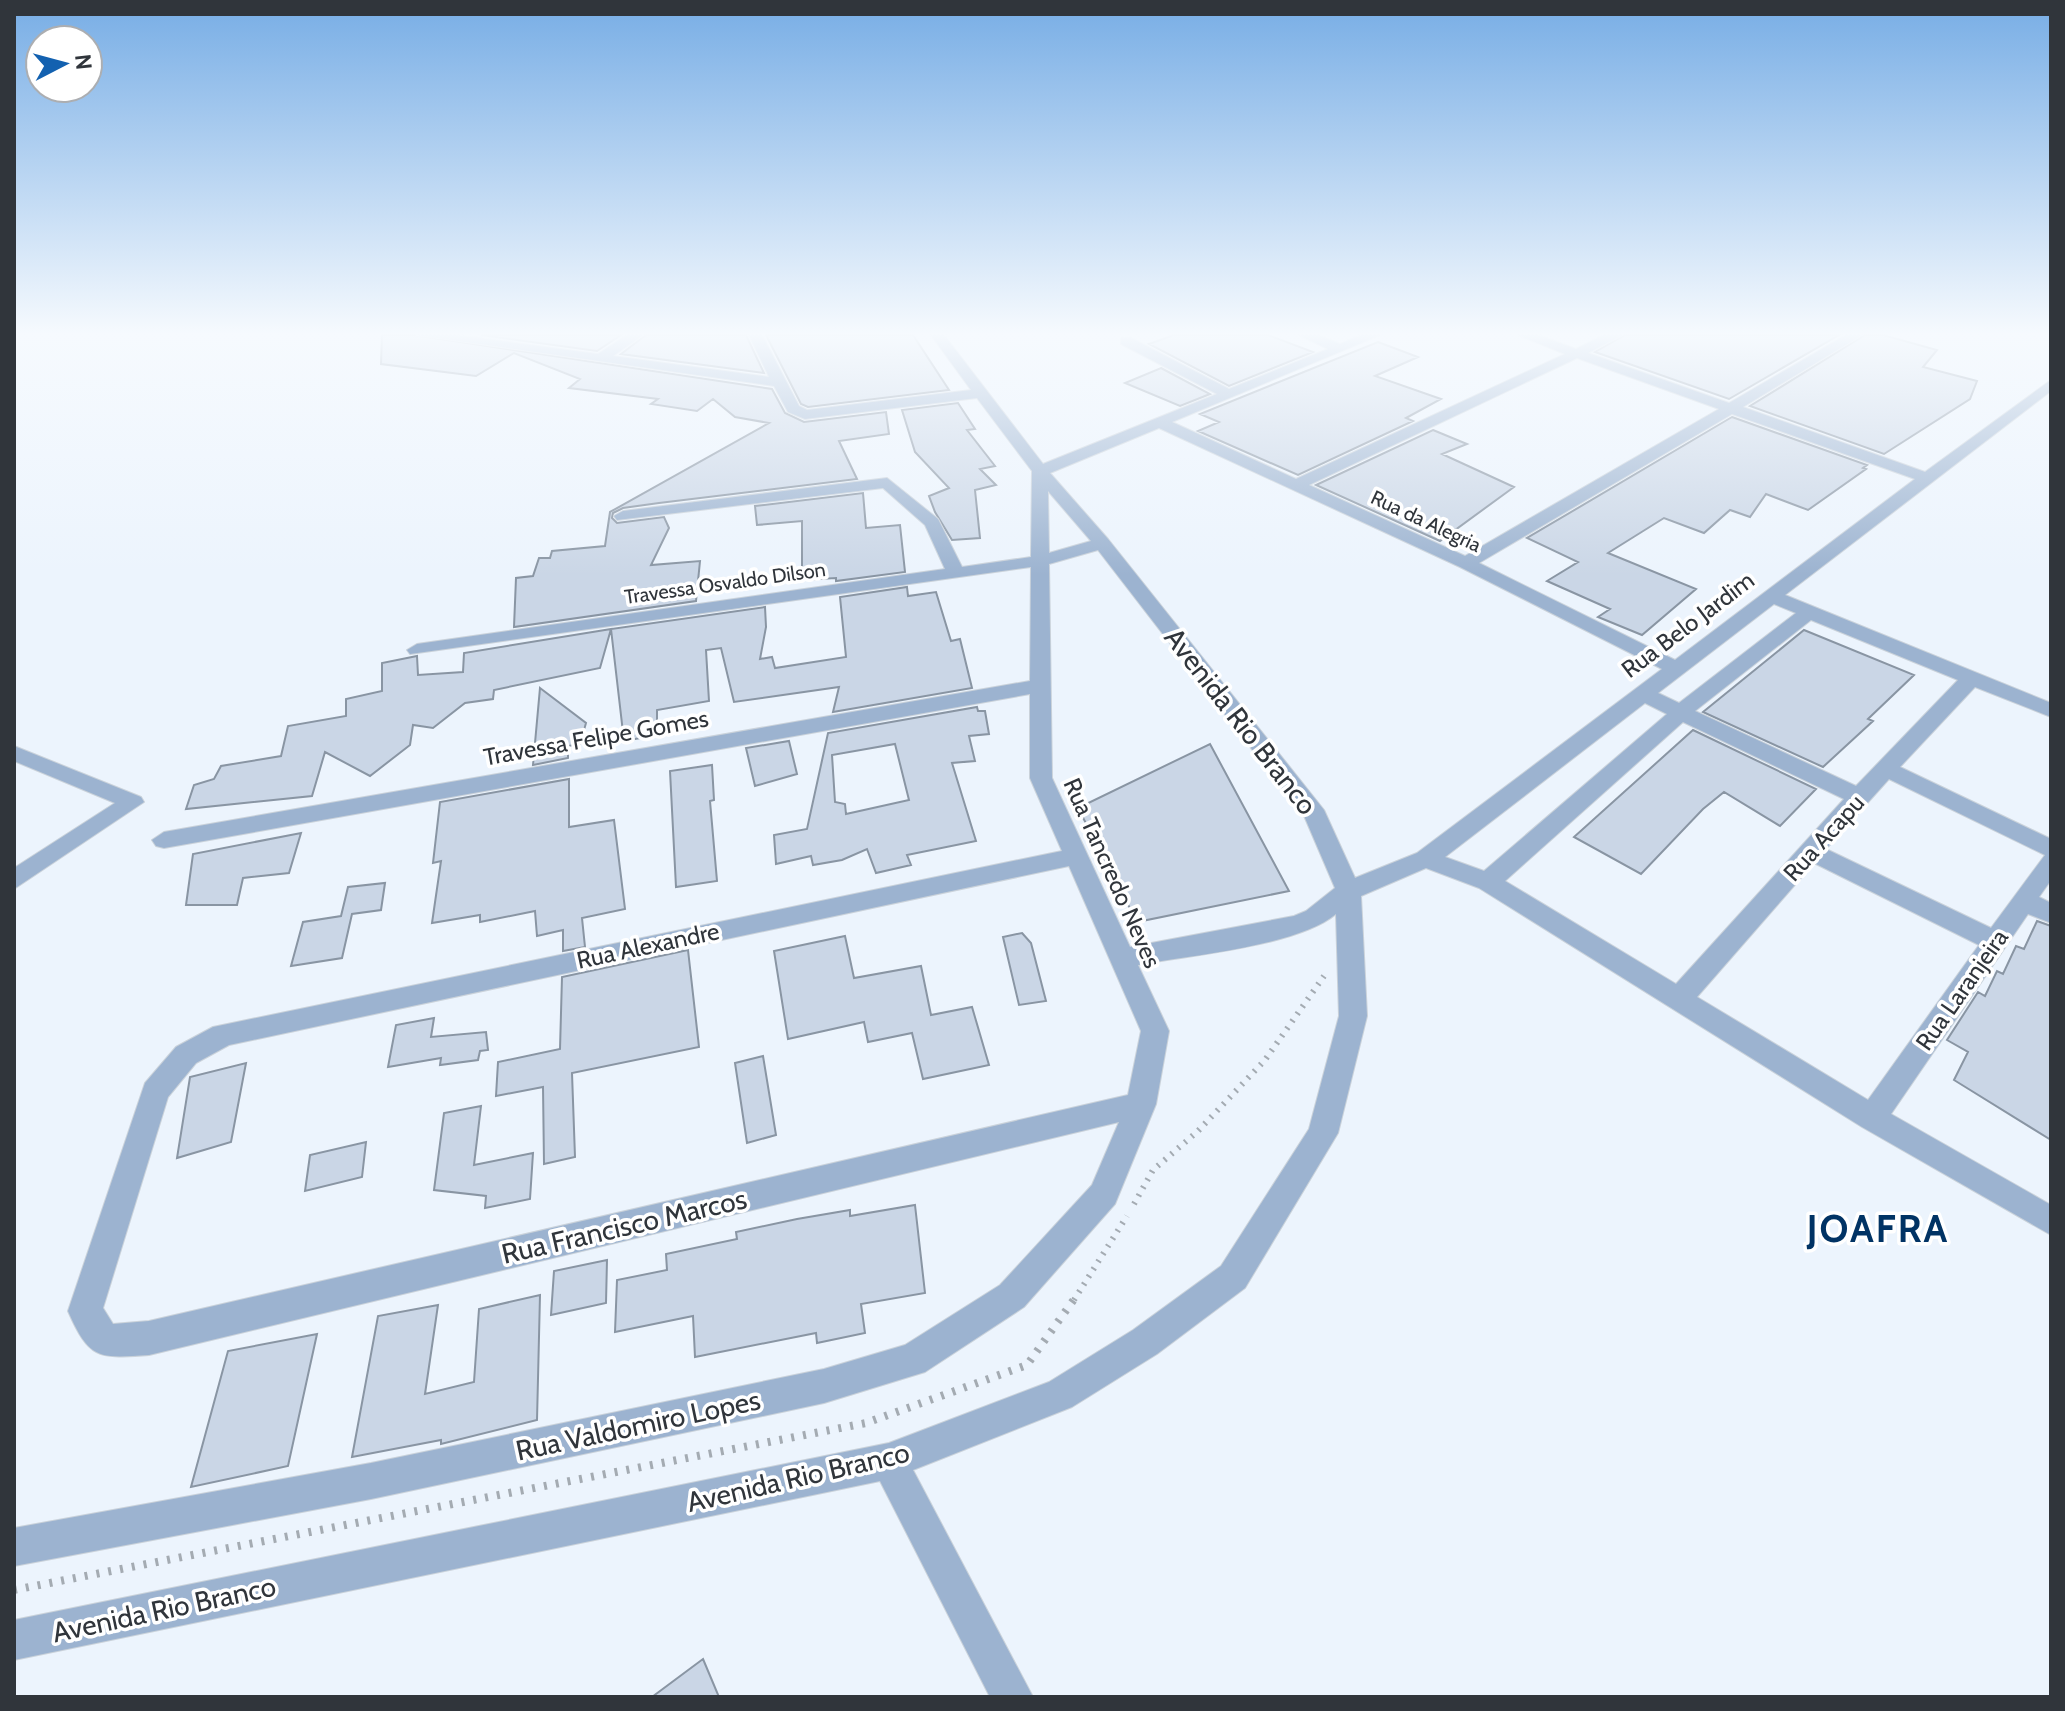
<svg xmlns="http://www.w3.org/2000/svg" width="2065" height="1711" viewBox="0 0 2065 1711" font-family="Cabin,sans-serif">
<rect width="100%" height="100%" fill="#ecf4fd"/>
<path fill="#cad6e6" stroke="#8995a3" stroke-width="2" fill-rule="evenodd" d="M382,335H414L772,389L785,413L804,422L886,412L889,434L839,441L857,479L659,503L623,508L613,513L612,518L617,523L664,517L669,528L651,565L700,561L696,601L514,627L516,578L533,576L539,558H550L552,551L605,546L610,512L769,423L735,417L713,399L697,411L651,404L658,399L569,388L580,379L514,353L476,376L381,364Z
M481,335H621L597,351Z
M646,335H746L764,373L621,354Z
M766,335H913L949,390L808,407L801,404Z
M1174,335H1268L1313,352L1229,386L1149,344Z
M1625,335H1839L1729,399L1595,352Z
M1865,335H1883L1937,350L1923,367L1977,381L1970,399L1884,454L1750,406Z
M1378,342L1418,357L1375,376L1441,399L1406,418L1413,421L1298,475L1198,431L1219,422L1200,414Z
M1161,368L1210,394L1180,406L1125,383Z
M958,403L975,429L967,430L995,466L980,469L996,485L975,490L980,538L952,540L935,512L929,496L949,488L915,452L902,410Z
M1732,417L1867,465L1863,468L1866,469L1808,510L1766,494L1750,517L1730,510L1704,533L1664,518L1608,553L1696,589L1642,635L1598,617L1610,609L1547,581L1578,562L1527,538Z
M1433,430L1467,444L1442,454L1514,487L1440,541L1316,485Z
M863,493L866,528L900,525L905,572L836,581V578L802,580V521L757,525L755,506Z
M907,587L908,596L936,592L951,641L960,639L972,688L833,712L839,687L734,702L721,648L706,650L709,701L657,710V735L624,741L611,629L765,607L766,627L760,659L772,657L775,668L846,657L840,597Z
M611,629L600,668L494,690L493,699L465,703L433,728L413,725L410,745L370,776L325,752L312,796L186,809L194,785L214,779L221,766L281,756L288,726L346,716V699L382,691V663L417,656L418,675L463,672L464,653Z
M1804,630L1914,675L1868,719L1873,721L1823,767L1703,712Z
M540,688L586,723L580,744L568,746V758L533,765Z
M977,707L978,711H985L989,734L969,736L975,761L952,763L976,841L907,855L911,865L876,873L867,849L842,860L813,865L811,856L776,864L774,835L807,829L828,733ZM895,744L909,800L846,814L845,804L835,802L832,755Z
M1693,730L1816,789L1780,826L1724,792L1703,809L1641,874L1574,837Z
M789,741L797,774L755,786L746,748Z
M1210,744L1289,891L1137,922L1078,808Z
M712,765L714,800L710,801L717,881L676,887L670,771Z
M569,779V827L614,820L625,909L582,918L585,947L563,951V930L537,936L535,911L480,922V915L432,923L441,861L433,863L440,802Z
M301,833L289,873L243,878L237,905H186L193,854Z
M385,883L381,910L352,914L342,958L291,966L303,922L341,916L348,887Z
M2037,921L2051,926V1140L1954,1080L1968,1052L1947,1040L1978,992L1985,996L1997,971L2003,974L2016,946L2024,949Z
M1022,933L1031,943L1046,1001L1019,1005L1003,937Z
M845,936L854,978L921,966L931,1015L972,1007L989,1065L923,1079L912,1033L868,1042L864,1022L788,1039L774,951Z
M688,950L699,1047L572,1073L575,1157L544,1164L543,1087L496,1096L498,1062L560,1049L562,977Z
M434,1018L431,1037L486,1032L488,1050L480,1051L478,1060L440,1065L441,1058L388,1067L396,1025Z
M763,1056L776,1135L747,1143L735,1063Z
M246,1063L231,1142L177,1158L190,1077Z
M481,1106L474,1165L533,1153L530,1199L485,1208L486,1196L434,1190L444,1113Z
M366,1142L362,1177L305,1191L310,1155Z
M915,1205L925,1293L861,1304L865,1333L817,1343L816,1333L695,1357L693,1316L615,1332L617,1280L667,1270L666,1254L737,1239L736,1232L797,1219L850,1210V1216Z
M607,1260L606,1303L551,1315L554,1271Z
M540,1295L537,1420L441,1444V1440L352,1457L378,1316L438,1305L425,1394L474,1382L479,1309Z
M317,1334L288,1466L191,1487L228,1351Z
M703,1659L719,1697H652Z"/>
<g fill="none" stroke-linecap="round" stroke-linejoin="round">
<g stroke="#cad2da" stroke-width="2">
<path id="minor" d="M417,335H456L598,354L627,335H643L613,356L769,377L749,335H762L799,406L807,410L971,390L931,335H944L1043,464L1217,394L1121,344V338H1131L1229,389L1328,349L1299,335H1318L1340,344L1361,335H1380L1172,422L1296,479L1565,354L1518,335H1538L1576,349L1604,335H1622L1588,353L1729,403L1846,335H1862L1743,407L1925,472L2051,380V391L1785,595L2051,703V717L1975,687L1900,767L2051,839V880L2039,897L2051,903V923L2028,914L1891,1114L2051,1205V1235L1862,1127L1479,888L1426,868L1361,896L1367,1016L1338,1133L1245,1288L1157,1354L1072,1407L913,1470L1033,1697H990L880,1481L14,1660V1620L889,1443L1049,1382L1133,1330L1221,1266L1309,1129L1339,1016L1336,914C1298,946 1190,955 1138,965L1169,1031L1156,1104L1115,1204L1024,1307L925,1372L824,1403L371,1499L14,1566V1528L371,1463L824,1369L905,1345L1000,1285L1092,1185L1119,1122L149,1355C99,1358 90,1361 68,1311L145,1083L176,1047L213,1027L1062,851L1030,778V694L164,848L156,846L152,840L164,832L1030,681L1031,567L410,654L407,650L417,644L945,569L925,525L883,488L617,520L614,516L623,511L887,478L938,519L962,567L1031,557L1032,471L977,398L805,419L788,412L774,386ZM1577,358L1719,409L1465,556L1309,485ZM1732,414L1915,479L1675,660L1479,563ZM1159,428L1460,567L1662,669L1417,853L1355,878L1324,810L1108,539L1050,473ZM1048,491L1091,541L1049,553ZM1098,550L1305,818L1335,888L1306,911L1294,916L1130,947L1052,778L1049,564ZM1774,604L1796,613L1679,703L1658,693ZM1811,620L1958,680L1856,786L1695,711ZM1645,703L1667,714L1484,871L1445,857ZM1683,722L1844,799L1676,984L1505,881ZM1889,779L2045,855L1991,928L1826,849ZM1814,863L1979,945L1868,1100L1697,997ZM1069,866L1141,1031L1128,1095L149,1321L113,1324L103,1308L168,1097L196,1063L229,1045Z
M14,746L141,797L144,802L14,889V868L115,803L14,761Z"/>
</g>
<path stroke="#a4abb2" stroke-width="6" stroke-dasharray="2 7" stroke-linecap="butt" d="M1134,1204L1153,1170L1198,1131L1265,1060L1324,976
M1074,1300L1127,1216"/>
<path stroke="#a4abb2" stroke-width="8" stroke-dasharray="3 9" stroke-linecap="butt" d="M14,1590L866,1423L1027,1365L1075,1298"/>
<use href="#minor" fill="#9cb3d0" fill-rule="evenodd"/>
</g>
<linearGradient id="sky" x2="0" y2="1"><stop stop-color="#77ade5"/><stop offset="0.58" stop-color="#f6fafe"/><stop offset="1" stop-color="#f6fafe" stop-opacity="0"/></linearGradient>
<rect width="2065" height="575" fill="url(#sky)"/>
<g text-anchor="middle" stroke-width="7" stroke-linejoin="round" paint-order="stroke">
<g font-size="20" fill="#30353b" stroke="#fff">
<text transform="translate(1426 521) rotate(25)" y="7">Rua da Alegria</text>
<text transform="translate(725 583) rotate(-8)" y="7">Travessa Osvaldo Dilson</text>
</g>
<g font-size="24" fill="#30353b" stroke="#fff">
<text transform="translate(1688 625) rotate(-37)" y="8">Rua Belo Jardim</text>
<text transform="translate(596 738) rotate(-10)" y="8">Travessa Felipe Gomes</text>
<text transform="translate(1824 838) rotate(-48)" y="8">Rua Acapu</text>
<text transform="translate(1112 873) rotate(66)" y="8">Rua Tancredo Neves</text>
<text transform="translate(648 946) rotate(-12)" y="8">Rua Alexandre</text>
<text transform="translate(1962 990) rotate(-55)" y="8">Rua Laranjeira</text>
</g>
<g font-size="28" fill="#30353b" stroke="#fff">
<text transform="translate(1241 721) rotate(52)" y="10">Avenida Rio Branco</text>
<text transform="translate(624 1226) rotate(-13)" y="10">Rua Francisco Marcos</text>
<text transform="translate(638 1425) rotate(-12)" y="10">Rua Valdomiro Lopes</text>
<text transform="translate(798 1477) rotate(-13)" y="10">Avenida Rio Branco</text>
<text transform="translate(164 1609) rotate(-12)" y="10">Avenida Rio Branco</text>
</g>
<g font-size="38" font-weight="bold" letter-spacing="2" fill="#013364" stroke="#fff">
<text x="1878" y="1242">JOAFRA</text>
</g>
</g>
<rect width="2065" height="1711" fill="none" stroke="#30353b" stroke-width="32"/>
<g transform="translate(64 64) rotate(84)"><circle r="38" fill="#ffffff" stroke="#acaeb1" stroke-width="2"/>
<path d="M0-6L14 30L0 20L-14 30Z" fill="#1361b0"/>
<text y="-12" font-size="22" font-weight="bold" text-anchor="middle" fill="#30353b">N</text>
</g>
</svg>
